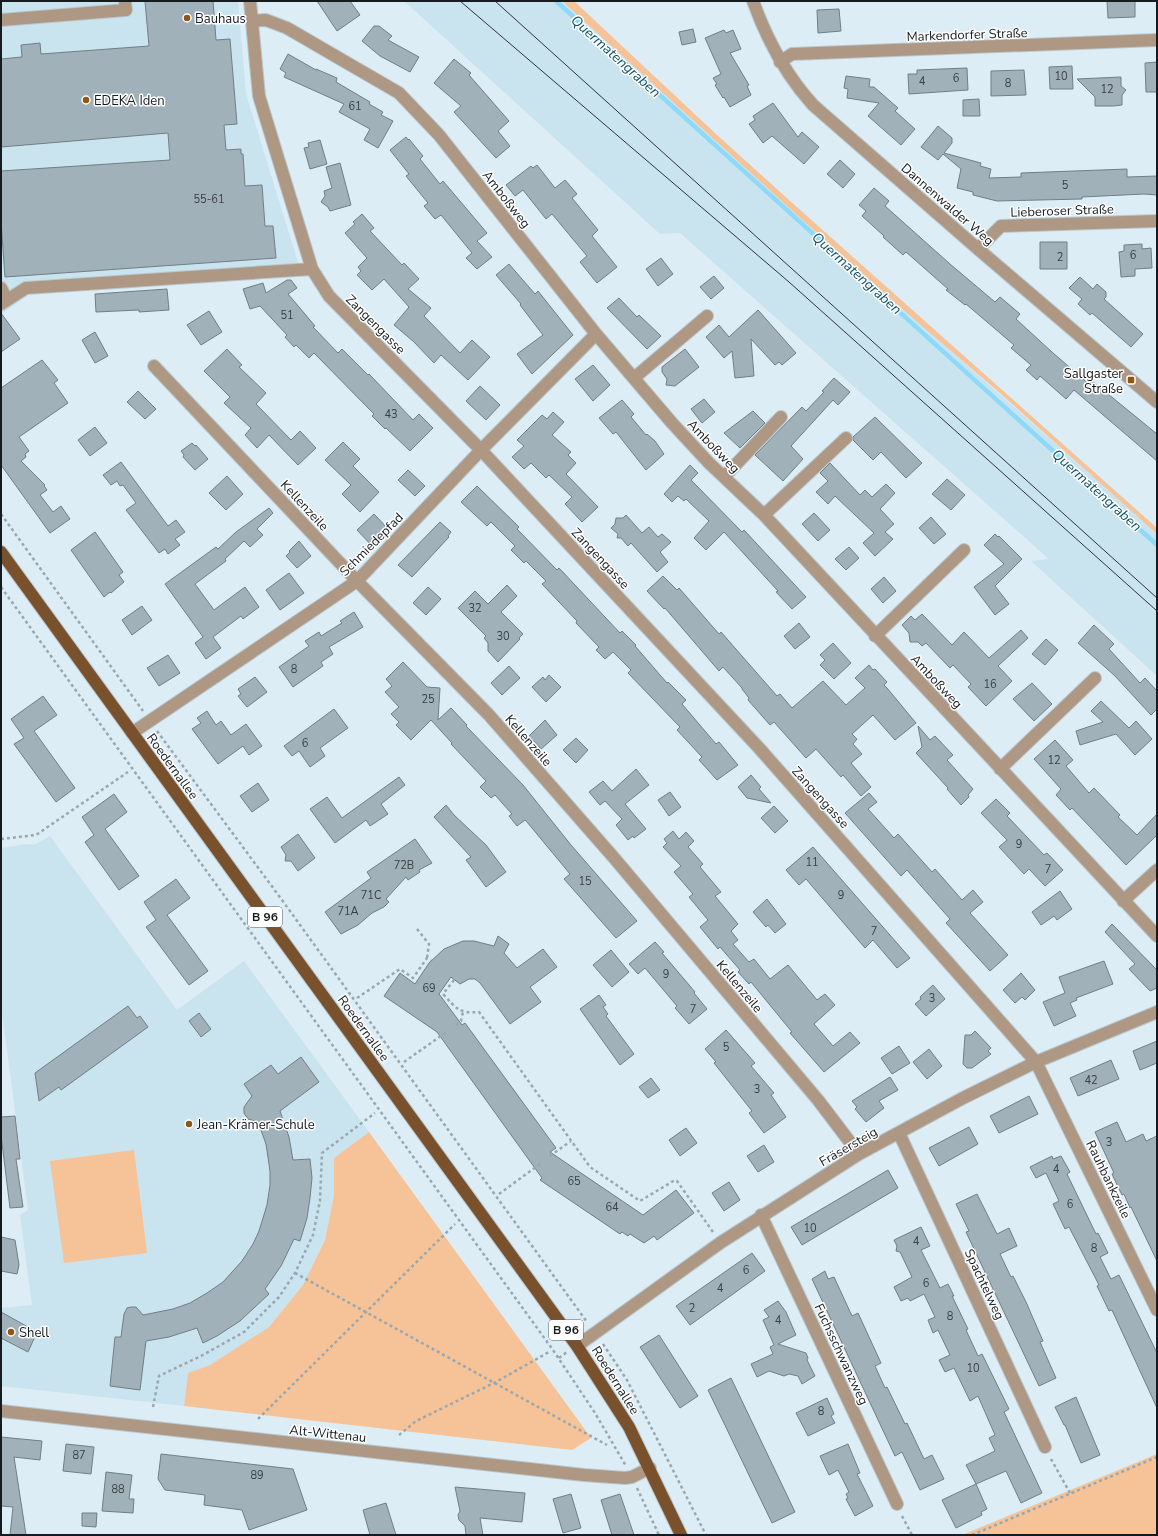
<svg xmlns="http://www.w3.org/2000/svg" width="1158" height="1536" viewBox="0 0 1158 1536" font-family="'Nunito Sans',sans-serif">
<rect width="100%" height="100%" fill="#dcedf6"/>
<path fill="#c9e3ef" d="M1,1H238L246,94L301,272L33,291L2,314Z
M404,1H562L798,216L1124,504L1157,534V676L1031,561L1049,559L680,233L660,234Z
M50,836L177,1010L244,961L369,1132L334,1158V1195L325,1240L303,1285L269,1327L210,1365L188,1373L184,1406L1,1386V1308L32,1305L20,1215L28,1210L1,1004V848L28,844L34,845Z"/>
<path fill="#f5c397" d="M562,1H574L716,134L789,200L1157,528V534L1001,394L900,307L798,216Z
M369,1132L591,1438L572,1450L184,1406L188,1373L210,1365L269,1327L303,1285L325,1240L334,1195V1158Z
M134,1150L147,1253L64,1263L50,1161Z
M1157,1454V1535H962Z"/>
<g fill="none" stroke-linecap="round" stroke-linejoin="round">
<path stroke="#8dd9f9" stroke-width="4.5" d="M556,1L1157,545"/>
</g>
<path fill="#a0b1b9" stroke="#6f7f86" d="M145,1H213L216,40L230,39L237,124L224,125L226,150L241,149V154H243L245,186L262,185L265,226H273L276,258L5,277L1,222V171L170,160L168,133L1,147V59L22,57L21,45L40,43L41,54L149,46Z
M317,1H350L360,15L337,31Z
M1107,1H1135V17L1108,18Z
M839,9L841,31L818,33L817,10Z
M374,26H379L392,36L388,40L419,57L410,72L380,56L362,41Z
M693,29L696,42L682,45L679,32Z
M724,30L726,33L733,30L741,49L730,53L749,85L747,86L751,95L730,107L724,97L723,98L715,85L717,84L713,78L721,74L705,38Z
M288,54L316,70V69L337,78L336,82L370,102L369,104L383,112L381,115L393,121L378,148L364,140L370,129L339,112L344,104L284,77L286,73L280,69Z
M454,59L471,73L469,75L509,121L498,131L510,146L496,158L454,112L461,106L434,83Z
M1157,62V92H1146L1145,63Z
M1072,66L1073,89H1050L1049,67Z
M967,68L968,90L909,94L908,74H917V70Z
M1024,70L1026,95L991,96V71Z
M846,76L870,79L869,87H874L898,108L895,111L915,129L901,145L868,116L879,103L847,98L848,89L844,88Z
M1121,77V86L1126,90L1122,95V105L1113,106H1095V97L1077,79Z
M979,99L980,116H963V100Z
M773,103L798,137L802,132L819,147L804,164L772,136L763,143L749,124L755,120L753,116Z
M938,126L952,138V143L944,153L981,163L980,166L991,169L989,178L1021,177V173L1127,169V177L1157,176V195L1144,194L1082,197V199L997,201L973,195V192L957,188L961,169L943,154L938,160L921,147Z
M406,137L408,140L409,139L423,156L420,159L440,184L443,181L487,233L477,241L492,257L477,269L466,258L472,253L441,215L435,219L424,206L428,203L406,176L409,174L390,150Z
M320,140L327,164L310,169L304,148L309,147L308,143Z
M840,160L855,174L843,188L827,174Z
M340,163L351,205L330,211L328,207L321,202L325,196L324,191L332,188L326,167Z
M537,165L555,188L565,180L577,194L572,198L598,230L592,236L617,267L597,283L580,262L587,256L552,214L546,219L523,190L515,196L506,185L531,166L533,168Z
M874,188L889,201L885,206L950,264L995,302L1000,297L1020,314L1016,319L1053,353L1089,384L1092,381L1157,434V461L1074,390L1066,399L1040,376L1037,380L1026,370L1031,365L1011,348L1014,345L966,304L965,305L946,290L948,289L906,252L903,255L883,237L884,236L862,216L866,211L859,205Z
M362,214L374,228L370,231L402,265L404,263L419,279L408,289L431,308L424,316L460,353L472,340L490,357L468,380L441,355L434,363L414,342L394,325L409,307L384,279L372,290L357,275L361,271L358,267L367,258L345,233L355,224L353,222Z
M1040,242H1067V269H1040Z
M1142,244V249L1151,248L1152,268L1135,269V276L1121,277L1119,252L1124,251V245Z
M661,258L673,274L658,286L646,269Z
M509,264L535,294L538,291L573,335L532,374L517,354L543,335L520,305L521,304L496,275Z
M714,276L724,288L711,299L700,287Z
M1080,277L1093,289L1097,284L1106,292V297L1104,299L1143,334L1131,347L1092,313L1090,315L1078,304L1082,299L1069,288Z
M287,280H291L297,288L288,294L315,326L313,327L338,353L342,349L368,375L369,374L413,420L419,414L433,428L410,451L386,428L385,429L372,416L374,414L314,353L309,358L296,345L294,347L285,337L287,335L260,306L250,309L243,289L263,283L266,293Z
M167,289L169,310L139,312V310L96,312L95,294Z
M619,298L637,317L639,315L661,336L647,349L607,308Z
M758,310L796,353L782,365L779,362L775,365L751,339L754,376L735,378L732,351L724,358L706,337L719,325L729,337Z
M209,311L222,332L201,345L187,325Z
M1,313L20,339L1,352Z
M95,332L108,356L95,363L82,340Z
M227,349L242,365L239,367L266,393L256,404L291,440L300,431L316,448L298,465L269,435L257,448L245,435L251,428L224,403L230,397L204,371Z
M685,349L699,367L675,386L666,385L667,379L662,372V367Z
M42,360L58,380L54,383L68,403L19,437L29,451L25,454L26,457L21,461L45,485L44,486L47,490L40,495L53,512L61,506L70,519L50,533L1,465V388Z
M593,365L610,385L593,401L575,379Z
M834,378L850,392L838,405L833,400L791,446L803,459L783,481L755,455L802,407L806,411L824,392L822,391Z
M480,386L500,405L486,420L466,401Z
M138,391L156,409L145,419L127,402Z
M704,399L715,412L702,423L691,409Z
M622,400L634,414L631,417L646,435L647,434L655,441L664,454L646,470L616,432L613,434L599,418Z
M753,411L765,423L740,448L724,433Z
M553,412L564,422L552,435L571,452L568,455L576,463L566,474L598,507L582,522L565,504L572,497L549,475L546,478L531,463L524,469L512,457L524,446L517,440L542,415L547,419Z
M875,417L922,463L906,478L881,452L873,460L853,440V437Z
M95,427L107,443L90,456L78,440Z
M343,442L360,459L353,466L379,492L360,512L342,494L351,485L325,460Z
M192,443L195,446L196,445L208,459L195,470L183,457L184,455L181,451Z
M121,462L168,526L176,520L185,532L175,539L180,545L168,554L165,549L159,553L126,510L136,503L123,485L120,486L117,481L111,485L103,475Z
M830,463L860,495L865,490L872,497L886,484L895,493L880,509L894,524L885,532L893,539L875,556L863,543L874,533L835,496L828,504L816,492L828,481L820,473Z
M690,465L698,473L691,480L742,532L744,530L806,597L792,609L776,592L778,591L724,532L706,550L694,538L709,521L686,499L684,501L678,496L672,502L664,494Z
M408,470L425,486L415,496L398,480Z
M227,476L243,494L226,510L209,493Z
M947,479L965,495L951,510L932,494Z
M477,486L519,527L517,529L557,570L559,568L620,633L622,631L636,645L635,646L667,683L668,682L686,700L682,704L716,744L719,742L738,765L717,780L699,760L702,757L677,730L680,727L628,673L631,670L613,652L605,659L596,650L599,647L576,623L577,621L542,584L546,581L526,561L524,563L511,550L515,546L491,522L487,526L461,502Z
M269,508L273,513L257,529L263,535L250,547L244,541L225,559L226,561L195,584L214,610L245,587L259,607L243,619L241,616L213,637L221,648L206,659L195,643L203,637L165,584L216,547L218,549L236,532Z
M814,513L830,530L818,541L802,524Z
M374,514L391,532L374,548L357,530Z
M626,515L642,533L649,527L658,537L662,534L671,542L660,552L668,562L657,572L631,543L628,546L621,538H617L618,534L611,528L615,524L616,518H623Z
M931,517L946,534L934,544L919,528Z
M440,522L451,532L448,536L449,537L412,577L398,565Z
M95,532L123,572L119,575L124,582L111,593L110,592L104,597L71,550Z
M995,534L998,537L999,536L1022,559L995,586L1009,604L995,615L974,587L1004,564L984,545Z
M299,541L311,556L297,568L286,556L290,552L289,551Z
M849,547L859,558L846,570L835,559Z
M289,573L304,593L280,610L266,590Z
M663,576L677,590L679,588L719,634L721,632L777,696L780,694L792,708L823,681L846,705L865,688L855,678L869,665L873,670L875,669L887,682L884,685L887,688L916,723L895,740L873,715L852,734L857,739L853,744L862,754L851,763L871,787L861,796L843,775L841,777L816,749L806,758L774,722L770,725L748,700L749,698L742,689V688L723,667L719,671L665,608L664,609L647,591Z
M884,577L896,591L883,603L871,589Z
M507,585L517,596L501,612L523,634L519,638L520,639L498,662L488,651V643L484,638L486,636L458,608L475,591L488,604Z
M428,587L441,599L426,615L413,603Z
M142,606L152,620L132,635L122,620Z
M354,612L363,627L329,647L333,654L321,662L323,666L293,687L279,667L309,646L305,641L319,632L321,636L342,623L340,621Z
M922,614L952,645L964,632L989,658L1021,630L1028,638L998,666L1012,681L986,706L968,687L971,684L953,665L950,668L926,643L922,646L918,642H910L909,633L902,625L911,616L915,620Z
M799,623L810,637L795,649L784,636Z
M1094,625L1114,644L1109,649L1140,683L1145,678L1157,691V709L1151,715L1115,676L1078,643Z
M1046,639L1058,650L1045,665L1032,654Z
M833,643L851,663L834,679L820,665L825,660L820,655Z
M168,655L180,673L159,686L147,668Z
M403,662L427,687L440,688L438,720L451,708L467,725L466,726L523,785L571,845L637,921L616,938L564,879L570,874L527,822L525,820L517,826L509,816L512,814L495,795L491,798L480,787L486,781L451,744L452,743L431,720L411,740L396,725L399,722L391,714L399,707L385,692L392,686L386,679Z
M509,666L520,678L502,695L491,683Z
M549,675L561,687L546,702L532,687L543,677L545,680Z
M255,677L267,692L247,707L238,696L241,694L238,689Z
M1032,683L1052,704L1034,721L1013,699Z
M43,696L57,715L34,731L75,788L56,802L14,744L24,738L11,719Z
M1101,701L1129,728L1136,721L1152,739L1135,755L1116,734L1080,745L1076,731L1103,722L1091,711Z
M334,709L348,728L320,748L325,756L310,767L299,751L292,756L284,746Z
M207,711L216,725L221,721L231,735L246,724L262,746L249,755L243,746L218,764L192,729L201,723L197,718Z
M545,720L557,735L541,749L529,736Z
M918,726L930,740L935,736L953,755L947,760L973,789L968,795L969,797L961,805L947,789L948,788L916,753L922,747Z
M576,738L588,750L576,763L563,750Z
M1055,740L1073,760L1066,766L1089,793L1094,788L1120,815L1118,817L1137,835L1157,814V835L1126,865L1072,808L1070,810L1056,795L1061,789L1034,759Z
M636,769L649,785L625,804L646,829L634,838L633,836L628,840L616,825L622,819L605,801L600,805L589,792L603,781L612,791Z
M751,775L761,787L759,789L771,803L747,798L738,787Z
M399,777L405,785L381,804L388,814L370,826L366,820L335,843L310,809L327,797L342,818Z
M258,783L269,800L252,812L240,796Z
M670,792L681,807L669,816L658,800Z
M869,793L877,802L868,809L894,838L898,834L932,872L935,869L962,900L973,890L983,902L970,913L1008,955L990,971L946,923L950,919L907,870L901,876L845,813Z
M114,794L127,812L105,829L139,876L119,890L85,842L94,835L82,817Z
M996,799L1010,813L1007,816L1044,855L1047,853L1063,870L1045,886L1029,869L1024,874L999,847L1007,840L981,813Z
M446,805L454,815L486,845L506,872L486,887L466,860L471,857L434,817Z
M774,806L788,821L775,833L761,818Z
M673,831L679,839L686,832L694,841L688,847L703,864L700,867L721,892L715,896L738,924L731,931L738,940L733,944L749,962L754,959L770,979L788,965L817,1000L825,994L835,1005L814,1024L833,1046L850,1032L860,1043L824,1072L790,1033L792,1032L751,982L749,984L738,972L740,970L720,947L718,949L700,927L708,920L689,897L693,894L674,872L681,866L663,847L667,843L664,839Z
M298,834L315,858L298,871L291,861H285L286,855L281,847Z
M415,839L432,863L419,870L420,872L408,880L406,877L386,899L389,902L384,907L372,913L358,925L341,934L325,912L371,878L367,872Z
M813,847L910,958L897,968L873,940L865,948L806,879L799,885L786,870Z
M176,879L190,898L167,915L208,971L189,985L146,927L156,920L144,902Z
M1060,891L1072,909L1057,920L1054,916L1041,925L1032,912Z
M767,899L786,924L775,933L768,925L766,927L753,912Z
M1112,924L1157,970V988L1150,991L1129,969L1135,964L1105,932Z
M498,936L509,944L504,953L517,968L543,949L557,967L530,987L541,1002L510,1024L480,983L475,979H469L460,984L451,977L439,994L462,1025L465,1023L556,1148L550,1152L643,1215L676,1190L694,1213L657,1240L654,1236L644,1243L630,1234L628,1236L622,1232L620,1234L540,1180L542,1178L437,1032L384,996L400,973L415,984L429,963L444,949L463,941H474L494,946Z
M655,942L664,952L662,953L695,992L694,993L707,1009L689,1024L675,1008L677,1006L645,968L638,974L629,964Z
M611,950L629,972L612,987L593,965Z
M1104,961L1113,984L1076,998L1077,1000L1070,1003L1076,1016L1054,1026L1043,1002L1065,993L1059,977Z
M1021,973L1035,990L1025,1000L1022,997L1015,1003L1003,990Z
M933,985L945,999L926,1016L915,1004L921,999L920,997L922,995Z
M599,995L606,1005L603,1007L608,1014L606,1016L634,1054L620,1065L580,1009Z
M128,1006L137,1018L140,1016L148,1027L61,1090L59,1087L39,1101L35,1073Z
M199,1013L211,1029L201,1037L189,1021Z
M726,1030L755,1063L751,1066L774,1093L771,1095L786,1117L764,1133L749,1113L752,1111L714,1063L716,1062L705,1049Z
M975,1031L991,1048L988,1051L991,1054L972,1068H967L963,1064L965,1035H971Z
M1157,1041V1063L1140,1070L1133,1051Z
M899,1046L910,1063L892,1074L881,1058Z
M929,1049L942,1066L927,1079L913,1062Z
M301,1057L319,1082L280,1111L289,1137L293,1160L310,1159L312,1178L310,1198L307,1218L300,1241L294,1239L281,1266L265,1289L269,1294L240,1321L217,1336L203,1343L197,1328L169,1337L146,1341L140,1390L110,1386L115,1337H121L124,1314L127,1308L131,1307H136L143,1315L173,1309L190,1303L207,1293L223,1282L242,1261L253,1244L259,1231L267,1205L270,1185V1171L266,1144L258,1122L248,1119L244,1113V1107L252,1096L244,1084L271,1065L278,1074Z
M1111,1060L1119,1079L1078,1096L1070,1078Z
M890,1077L898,1090L879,1101L884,1108L866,1122L855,1109L857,1107L852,1101Z
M651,1078L660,1090L648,1098L639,1087Z
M1029,1096L1038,1114L999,1133L990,1116Z
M15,1116L20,1159H16L23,1207L10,1208L1,1135V1117Z
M1117,1122L1126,1142L1143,1134L1146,1141L1157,1136V1261L1131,1207L1130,1208L1124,1194L1122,1195L1112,1174L1114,1173L1095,1132Z
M969,1127L978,1144L939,1166L929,1148Z
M686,1128L697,1143L680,1156L669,1140Z
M764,1145L774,1162L758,1172L747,1156Z
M1052,1156L1053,1159L1061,1156L1070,1172L1067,1174L1096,1234L1098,1233L1108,1253L1100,1257L1111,1279L1119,1275L1157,1353V1408L1112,1310L1109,1311L1097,1286L1099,1285L1069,1227L1065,1229L1053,1204L1059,1201L1046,1173L1036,1178L1030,1167Z
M888,1170L898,1188L802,1245L791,1227Z
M729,1182L740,1200L724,1211L712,1193Z
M977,1194L997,1234L1009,1228L1017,1246L1000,1254L1011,1277L1013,1276L1026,1302L1043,1341L1040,1342L1056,1378L1039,1386L966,1232L969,1231L956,1204Z
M921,1227L930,1246L921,1250L940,1288L948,1284L954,1296H952L968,1329L966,1330L978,1356L982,1354L1009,1409L1004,1412L1042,1493L1021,1503L1006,1471L976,1484L966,1465L995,1451L989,1438L995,1435L978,1396L970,1401L954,1368L945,1372L939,1360L950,1355L938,1330L933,1333L928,1320L935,1317L924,1294L910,1301L908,1298L901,1301L894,1287L912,1277L900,1252L896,1251L897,1246L894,1240Z
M1,1237L15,1240L19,1265L17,1274L1,1271Z
M752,1253L765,1271L690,1325L676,1306Z
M825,1271L828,1279L834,1277L852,1316L858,1313L881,1363L875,1366L885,1388L887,1387L905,1424L907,1423L924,1459L932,1455L944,1479L920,1490L902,1452L895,1456L812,1279Z
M778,1301L786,1312L796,1335L778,1344L806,1353L808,1358L807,1360L815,1376L802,1384L798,1376L789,1374L784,1376L769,1371L757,1377L751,1364L773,1354L770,1347L774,1345L763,1320L769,1317L764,1310Z
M1,1312L37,1332L28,1352L1,1338Z
M659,1335L698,1396L680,1408L640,1347Z
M731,1378L795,1512L772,1523L708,1390Z
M1076,1397L1100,1455L1081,1463L1065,1425H1064L1055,1407Z
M827,1398L834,1414L831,1416L835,1423L808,1436L796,1413Z
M1,1437L42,1441L40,1460L14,1457L26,1535H10L13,1507L1,1506Z
M66,1444L94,1447L91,1474L63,1471Z
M848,1444L860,1473L857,1474L873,1506L855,1516L846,1499L848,1498L846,1494L849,1492L838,1470L829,1475L820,1456Z
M161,1454L293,1469L307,1510L249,1530L242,1510L204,1505L205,1495L165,1490L158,1479Z
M106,1472L132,1475L129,1499H134L133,1513L102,1511Z
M976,1484L987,1509L981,1512L982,1515L956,1528L942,1500Z
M455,1487L525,1493L522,1522L480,1518L483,1535H466L465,1526L459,1520L458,1515L460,1511Z
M571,1494L581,1528L563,1533L553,1499Z
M620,1494L634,1535H612L601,1500Z
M386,1503L396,1535H370L363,1510Z
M82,1513H97L96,1527L82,1526Z"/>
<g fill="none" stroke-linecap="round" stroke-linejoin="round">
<g stroke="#b8c7cf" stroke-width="14">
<path id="minor" d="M250,1L259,96L312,269L329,296L481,450L759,748L1036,1062L1157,1310
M753,1C767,40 785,74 813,105L978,249L1157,402
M1,20L126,10L125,1
M252,21L266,20L287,28L399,93L439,135L596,334L672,423L709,463L764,515L1157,936
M780,62L792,54L1157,40
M978,249L1001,226L1157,221
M1,288L7,300
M1,304L26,288L312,269
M154,366L357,581L489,715L615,859L818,1100L859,1154
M634,378L707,316
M724,477L781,417
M764,515L846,438
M875,636L964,550
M132,733L357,581L481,450L596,334
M1000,769L1095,678
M1123,901L1157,870
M899,1133L1045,1447
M761,1215L897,1504
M577,1346L720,1243L859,1154L963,1098L1036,1062L1157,1012
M1,1411L584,1475L625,1478L632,1477L650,1468"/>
</g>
<g stroke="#b8c7cf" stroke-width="14">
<path id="major" d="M1,552L577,1346L629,1427L681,1535"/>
</g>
<path stroke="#9aa7ae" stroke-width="2.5" stroke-dasharray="3 3" stroke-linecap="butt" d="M1,514L143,711
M1,587L553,1350L595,1413L626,1466
M157,731L282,900L587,1322
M1,839L36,835L128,772
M417,929L429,944L427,958
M454,980L443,994C456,1008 459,1014 479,1012L590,1167L640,1201L675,1180L677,1181L713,1232
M357,998L400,969L413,978L427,958L431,960
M456,1025L461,1021L463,1012
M404,1062L445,1033
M550,1156L571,1141
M499,1194L540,1164
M295,1273L607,1445
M603,1344L627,1380L706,1535
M559,1358L567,1352
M153,1407L159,1376L201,1356L244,1332L279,1297L295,1273L313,1235L320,1201L322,1153L375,1113
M258,1419L455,1224
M399,1435L416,1421L494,1383L549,1352
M1051,1459L1070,1493
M637,1488L659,1535
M902,1516L912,1535
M972,1535L1157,1457"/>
<use href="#minor" stroke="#ae9783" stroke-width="12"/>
<use href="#major" stroke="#79512c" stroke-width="12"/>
<path stroke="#2d3539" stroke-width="1" d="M460,1L789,282L1157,611
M495,1L1157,598"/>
</g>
<g fill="#915615" stroke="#fff" stroke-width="1.5">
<circle cx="187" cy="18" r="4"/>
<circle cx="86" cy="100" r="4"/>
<rect x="1127" y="376" width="8" height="8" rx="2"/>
<circle cx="189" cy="1124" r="4"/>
<circle cx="11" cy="1332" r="4"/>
</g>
<g text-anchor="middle" stroke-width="3" stroke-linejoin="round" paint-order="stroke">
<g font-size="11" fill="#384045">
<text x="1061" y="80">10</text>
<text x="956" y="82">6</text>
<text x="922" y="85">4</text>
<text x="1008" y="87">8</text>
<text x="1107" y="93">12</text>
<text x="355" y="110">61</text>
<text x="1065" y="189">5</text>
<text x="209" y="203">55-61</text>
<text x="1133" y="259">6</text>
<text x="1060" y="261">2</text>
<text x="287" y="319">51</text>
<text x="391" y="418">43</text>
<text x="475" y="612">32</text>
<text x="503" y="640">30</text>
<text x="294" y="673">8</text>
<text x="990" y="688">16</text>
<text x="428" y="703">25</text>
<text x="305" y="747">6</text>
<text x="1054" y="764">12</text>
<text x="1019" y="848">9</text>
<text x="812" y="866">11</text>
<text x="404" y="869">72B</text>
<text x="1048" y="873">7</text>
<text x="585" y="885">15</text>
<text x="371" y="899">71C</text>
<text x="841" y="899">9</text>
<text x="348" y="915">71A</text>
<text x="874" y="935">7</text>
<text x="666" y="978">9</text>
<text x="429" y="992">69</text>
<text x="932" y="1002">3</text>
<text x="693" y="1013">7</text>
<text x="726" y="1051">5</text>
<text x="1091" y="1084">42</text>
<text x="757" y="1093">3</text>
<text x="1109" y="1146">3</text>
<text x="1056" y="1173">4</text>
<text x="574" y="1185">65</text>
<text x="1070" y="1208">6</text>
<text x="612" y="1211">64</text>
<text x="810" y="1232">10</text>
<text x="916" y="1245">4</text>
<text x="1094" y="1252">8</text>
<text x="746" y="1274">6</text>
<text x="926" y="1287">6</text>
<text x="720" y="1292">4</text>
<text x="692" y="1312">2</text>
<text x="950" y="1320">8</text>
<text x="778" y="1324">4</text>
<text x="973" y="1372">10</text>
<text x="821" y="1415">8</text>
<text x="79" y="1459">87</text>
<text x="257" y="1479">89</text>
<text x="118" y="1493">88</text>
</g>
<g fill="#fff" stroke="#5b5f62" stroke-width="1">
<rect x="248" y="907" width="34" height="20" rx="3"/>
<rect x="549" y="1320" width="34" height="20" rx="3"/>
</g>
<g font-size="12" font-weight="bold" fill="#151b1e">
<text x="265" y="921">B 96</text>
<text x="566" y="1334">B 96</text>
</g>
<g font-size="13" fill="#151b1e" stroke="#fff" text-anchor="start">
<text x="195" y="23">Bauhaus</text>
<text x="94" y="105">EDEKA Iden</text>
<text x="1123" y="378" text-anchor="end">Sallgaster<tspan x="1123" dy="15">Straße</tspan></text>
<text x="197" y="1129">Jean-Krämer-Schule</text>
<text x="19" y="1337">Shell</text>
</g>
<g font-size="13" fill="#151b1e" stroke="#fff">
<text transform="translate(967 34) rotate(-2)" y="5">Markendorfer Straße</text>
<text transform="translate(507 199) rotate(52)" y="5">Amboßweg</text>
<text transform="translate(948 204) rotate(41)" y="5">Dannenwalder Weg</text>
<text transform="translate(1062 210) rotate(-2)" y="5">Lieberoser Straße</text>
<text transform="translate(376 324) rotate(45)" y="5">Zangengasse</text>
<text transform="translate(714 446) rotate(46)" y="5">Amboßweg</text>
<text transform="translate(305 505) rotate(47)" y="5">Kellenzeile</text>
<text transform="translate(371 544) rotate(-45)" y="5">Schmiedepfad</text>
<text transform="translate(601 558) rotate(47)" y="5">Zangengasse</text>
<text transform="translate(937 681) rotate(47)" y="5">Amboßweg</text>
<text transform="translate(529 740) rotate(49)" y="5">Kellenzeile</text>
<text transform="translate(173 766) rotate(54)" y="5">Roedernallee</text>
<text transform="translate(821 797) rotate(48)" y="5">Zangengasse</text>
<text transform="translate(740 986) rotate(50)" y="5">Kellenzeile</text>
<text transform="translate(364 1028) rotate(54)" y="5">Roedernallee</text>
<text transform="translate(848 1146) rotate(-30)" y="5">Fräsersteig</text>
<text transform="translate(1109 1179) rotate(64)" y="5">Rauhbankzeile</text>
<text transform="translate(985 1284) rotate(65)" y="5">Spachtelweg</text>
<text transform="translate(842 1354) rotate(65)" y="5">Fuchsschwanzweg</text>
<text transform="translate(616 1380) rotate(58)" y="5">Roedernallee</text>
<text transform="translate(328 1433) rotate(6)" y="5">Alt-Wittenau</text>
</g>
<g font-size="14" font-style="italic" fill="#105066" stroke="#fff">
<text transform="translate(616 56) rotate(42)" y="5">Quermatengraben</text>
<text transform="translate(857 273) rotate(42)" y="5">Quermatengraben</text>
<text transform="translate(1097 490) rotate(42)" y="5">Quermatengraben</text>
</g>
</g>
<rect width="1158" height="1536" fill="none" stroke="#151b1e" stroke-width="4"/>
</svg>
